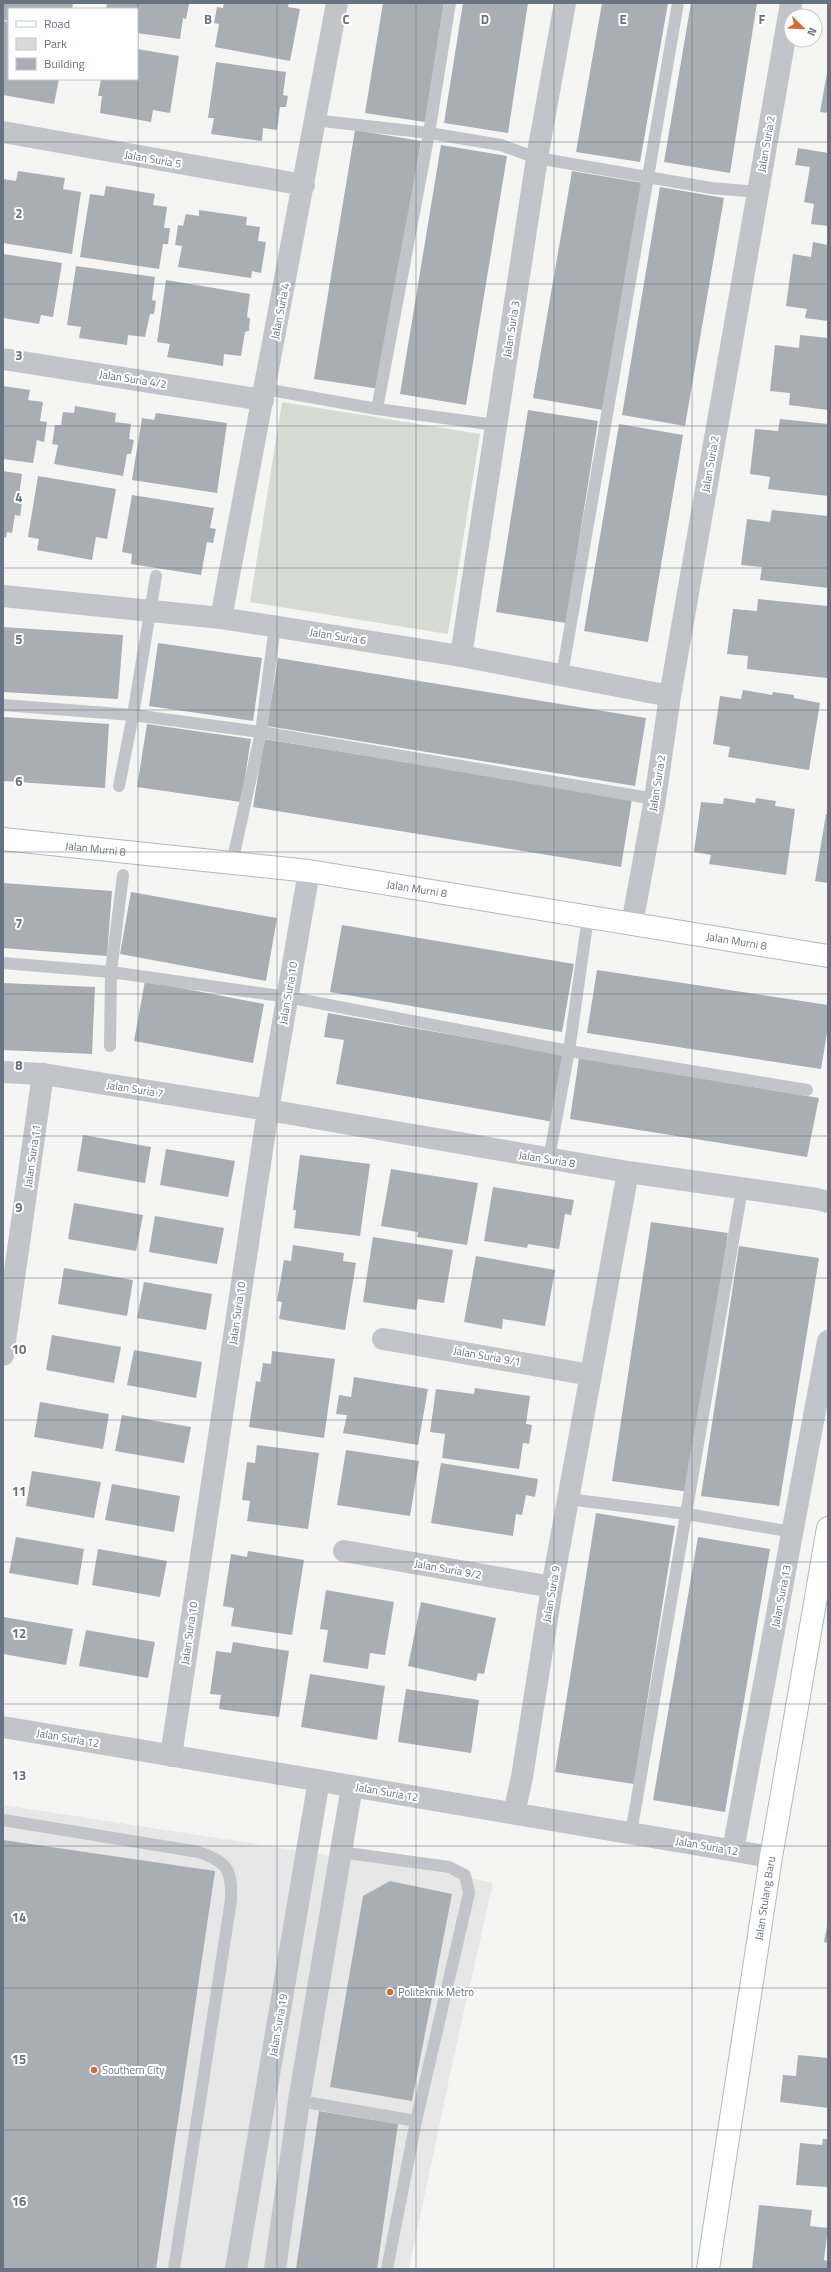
<svg xmlns="http://www.w3.org/2000/svg" width="831" height="2272" viewBox="0 0 831 2272" font-family="'Titillium Web',sans-serif">
<rect width="100%" height="100%" fill="#f5f6f3"/>
<path fill="#e6e7e6" d="M3,1805L451,1874L493,1883L455,2051L409,2269H3Z"/>
<path fill="#d6dcd4" d="M282,402L480,434L448,634L250,602Z"/>
<path fill="#a8aeb4" d="M3,3H73L72,9H9V21L3,20Z
M107,3H185L189,4L186,19L183,18L180,39L137,33V9H106Z
M224,3H289L288,7L300,9L290,61L215,47L219,24L214,23L217,7L223,8Z
M383,3H444L425,122L365,113Z
M463,3H528L508,133L444,123Z
M602,3H668L640,162L576,152Z
M691,3H757L730,173L664,162Z
M3,21L9,22V79H59L54,104L3,95Z
M137,49L179,56L170,113L153,110L151,122L100,113L102,96H98L101,79H137Z
M216,62L286,72L283,95L288,96L286,107H280L277,130L263,128L262,141L211,134L214,118H208Z
M827,73H828V113L820,112Z
M355,130L421,141L380,389L314,379Z
M441,145L507,156L466,405L400,394Z
M798,148L828,153V226L811,224L814,204L804,202L810,167L795,165Z
M18,171L65,178L63,189L81,192L72,254L3,243V179L16,181Z
M572,171L643,183L603,410L533,398Z
M106,186L155,194L153,205L167,207L164,228H170L168,244H163L159,269L80,257L90,194L104,196Z
M660,187L724,198L685,426L622,415Z
M199,210L247,217L246,225L260,227L258,241L266,242L261,273L252,271L251,278L178,267L182,246L175,245L178,225L183,226L186,214L199,216Z
M813,242L828,245V321L805,318L807,309L786,306L793,254L811,257Z
M3,254L62,263L53,317L41,315L39,324L3,318Z
M76,266L155,277L152,300L156,301L154,314H150L145,337L128,335L127,345L79,338L81,327L67,325Z
M166,280L250,294L247,317L250,318L249,331L245,332L241,356L224,354L223,366L167,357L170,344L157,342Z
M800,335L828,338V410L789,405L790,393L770,391L775,345L799,348Z
M3,386L30,390L28,400L43,402L40,421L47,422L44,442L37,440L33,463L3,459Z
M75,406L116,413L115,422L131,424L129,439L134,440L131,454H127L123,476L54,464L58,445L52,444L55,425H61L63,412L74,413Z
M528,410L598,421L566,623L496,612Z
M156,413L227,423L217,493L132,480L142,418L154,420Z
M780,419L828,424V496L768,489L770,477L750,474L755,429L778,431Z
M619,424L683,435L648,642L584,631Z
M3,471L22,474L19,495L23,496L20,516L15,515L12,533L7,532L6,538L3,537Z
M38,476L116,489L107,539L96,537L92,560L37,550L39,539L28,537Z
M132,495L214,508L210,528L216,529L213,543L207,542L201,575L131,564L132,554L122,552Z
M772,510L828,516V588L760,580L762,567L741,565L747,519L770,522Z
M758,599L828,606L827,678L747,669L748,656L727,654L733,609L757,611Z
M3,627L123,635L118,699L3,692Z
M158,643L262,658L253,721L149,706Z
M278,658L646,718L635,786L267,726Z
M743,690L772,695L773,692L794,695V698L820,703L809,770L728,757L730,747L713,744L720,696L741,699Z
M3,717L109,724L105,788L3,781Z
M147,724L251,739L241,802L137,787Z
M264,739L632,799L621,867L253,807Z
M724,798L755,803L756,798L776,801L775,806L795,809L786,875L709,864L711,855L694,852L701,802L723,804Z
M826,814H828V883L815,881Z
M3,883L112,891L107,956L3,948Z
M131,892L277,918L266,981L120,954Z
M342,925L574,964L562,1032L330,992Z
M597,970L828,1005V1027L821,1069L587,1033Z
M145,981L264,1004L253,1063L134,1041Z
M3,983L95,987L92,1054L3,1050Z
M328,1013L566,1055L554,1122L336,1084L344,1040L324,1037Z
M579,1058L819,1098L807,1157L570,1119Z
M83,1135L151,1147L145,1183L77,1171Z
M166,1149L235,1161L228,1197L160,1185Z
M300,1155L370,1164L360,1236L294,1228L296,1210H293Z
M391,1169L478,1183L467,1245L417,1237L418,1232L381,1226Z
M493,1187L574,1200L571,1215L565,1214L559,1249L528,1244L527,1248L484,1241Z
M74,1203L143,1215L136,1251L68,1239Z
M155,1216L224,1228L217,1264L149,1252Z
M651,1222L728,1233L689,1492L612,1481Z
M373,1237L453,1250L444,1303L418,1299L416,1310L363,1302Z
M293,1245L344,1253L343,1261L356,1263L345,1330L279,1319L282,1302L277,1301L284,1260L291,1261Z
M739,1246L819,1258L779,1506L701,1496Z
M476,1256L555,1270L545,1326L503,1319L502,1329L464,1322Z
M64,1268L133,1280L127,1316L58,1304Z
M144,1282L212,1294L206,1330L137,1318Z
M52,1335L121,1347L114,1383L46,1370Z
M134,1350L202,1362L196,1398L127,1385Z
M272,1351L335,1359L324,1438L249,1427L256,1381L260,1382L263,1363L271,1364Z
M354,1377L428,1389L418,1445L343,1433L347,1415L336,1414L339,1395L351,1397Z
M475,1388L530,1396L526,1424L532,1425L529,1444L523,1443L519,1469L442,1458L445,1434L430,1432L436,1389L474,1394Z
M40,1402L109,1414L103,1449L34,1437Z
M122,1415L191,1427L184,1463L115,1451Z
M257,1445L319,1453L308,1529L247,1521L250,1501L242,1500L247,1462L255,1463Z
M346,1450L419,1461L410,1516L337,1505Z
M441,1463L538,1479L535,1497L526,1495L522,1515L516,1514L513,1536L431,1523Z
M32,1471L101,1482L94,1518L26,1506Z
M112,1484L180,1496L174,1532L105,1520Z
M596,1513L675,1526L634,1784L555,1772Z
M16,1537L84,1549L78,1585L9,1573Z
M698,1537L770,1549L725,1812L653,1800Z
M98,1549L167,1561L160,1597L92,1585Z
M248,1551L304,1560L292,1635L231,1626L234,1608L223,1606L231,1554L247,1557Z
M326,1590L394,1602L385,1655L370,1653L368,1669L323,1662L328,1630L320,1629Z
M421,1602L496,1618L484,1674L478,1673L476,1681L408,1666Z
M4,1617L73,1629L66,1665L3,1654Z
M86,1630L155,1642L148,1678L79,1666Z
M233,1642L289,1651L279,1717L219,1709L221,1695L210,1694L216,1651L231,1653Z
M310,1674L385,1686L377,1740L301,1727Z
M406,1689L479,1700L471,1753L398,1742Z
M3,1840L215,1871L156,2269H3Z
M390,1881L452,1894L412,2101L330,2087L363,1896Z
M827,1926H828V1943L824,1942Z
M798,2055L828,2058V2108L780,2102L783,2075L796,2076Z
M319,2111L398,2124L377,2269H296Z
M823,2139H828V2187L796,2185L800,2143L822,2145Z
M759,2205L812,2210L810,2226L828,2228L824,2260L828,2261V2269H752Z"/>
<g fill="none" stroke-linecap="round" stroke-linejoin="round">
<g stroke="#b4b8bc" stroke-width="24">
<g id="secondary">
<path id="s1" d="M3,839L309,871L828,956"/>
</g>
</g>
<g stroke="#b3b6ba" stroke-width="24">
<g id="primary">
<path id="s2" d="M708,2269L771,1857L828,1528"/>
</g>
</g>
<path stroke="#c1c4c8" stroke-width="12" d="M314,120L429,133L501,145L537,158L711,188L758,192
M265,389L377,409L496,425
M377,409L429,133L450,3
M562,675L678,3
M3,705L133,715L261,732L655,799
M119,786L133,715L156,576
M232,863L261,732L275,626
M3,963L111,972L287,997L569,1051L807,1090
M110,1046L111,972L123,875
M549,1158L569,1051L588,917
M568,1499L687,1514L793,1532
M3,1820L199,1852C228,1863 232,1869 231,1900L174,2269
M631,1833L742,1189
M340,1852L449,1867L465,1875L469,1893L416,2121L387,2269
M299,2101L416,2121"/>
<path stroke="#c1c4c8" stroke-width="22" d="M3,132L304,185
M3,359L263,400
M3,596L221,618L461,656L670,696
M221,618L337,3
M461,656L537,158L565,3
M632,924L655,799L670,696L791,3
M3,1072L43,1074L268,1110L628,1172L817,1199L828,1202
M383,1339L591,1375
M3,1355L43,1074
M344,1551L552,1587
M3,1727L771,1857
M171,1756L268,1110L309,871
M514,1813L522,1777L552,1587L628,1172
M733,1850L828,1341
M236,2269L319,1780
M275,2269L299,2101L352,1786"/>
<use href="#secondary" stroke="#fff" stroke-width="22"/>
<use href="#primary" stroke="#fff" stroke-width="22"/>
</g>
<path fill="none" stroke="#677381" stroke-width="1" stroke-opacity="0.55" d="M138,3V2269M277,3V2269M416,3V2269M554,3V2269M692,3V2269M3,142H828M3,284H828M3,426H828M3,568H828M3,710H828M3,852H828M3,994H828M3,1136H828M3,1278H828M3,1420H828M3,1562H828M3,1704H828M3,1846H828M3,1988H828M3,2130H828"/>
<g fill="#d36c35" stroke="#fff" stroke-width="1.5">
<circle cx="390" cy="1992" r="4"/>
<circle cx="94" cy="2070" r="4"/>
</g>
<g text-anchor="middle" stroke-width="4" stroke-linejoin="round" paint-order="stroke">
<g font-size="11" fill="#677381" stroke="#fff">
<text transform="translate(766 144) rotate(-80)" y="4">Jalan Suria 2</text>
<text transform="translate(153 159) rotate(10)" y="4">Jalan Suria 5</text>
<text transform="translate(280 311) rotate(-79)" y="4">Jalan Suria 4</text>
<text transform="translate(511 329) rotate(-81)" y="4">Jalan Suria 3</text>
<text transform="translate(133 379) rotate(9)" y="4">Jalan Suria 4/2</text>
<text transform="translate(710 464) rotate(-80)" y="4">Jalan Suria 2</text>
<text transform="translate(338 636) rotate(9)" y="4">Jalan Suria 6</text>
<text transform="translate(657 783) rotate(-81)" y="4">Jalan Suria 2</text>
<text dy="4" stroke="none"><textPath href="#s1" startOffset="93">Jalan Murni 8</textPath></text>
<text dy="4" stroke="none"><textPath href="#s1" startOffset="417">Jalan Murni 8</textPath></text>
<text dy="4" stroke="none"><textPath href="#s1" startOffset="741">Jalan Murni 8</textPath></text>
<text transform="translate(288 993) rotate(-80)" y="4">Jalan Suria 10</text>
<text transform="translate(135 1089) rotate(9)" y="4">Jalan Suria 7</text>
<text transform="translate(32 1156) rotate(-82)" y="4">Jalan Suria 11</text>
<text transform="translate(547 1159) rotate(9)" y="4">Jalan Suria 8</text>
<text transform="translate(237 1313) rotate(-82)" y="4">Jalan Suria 10</text>
<text transform="translate(487 1356) rotate(10)" y="4">Jalan Suria 9/1</text>
<text transform="translate(448 1569) rotate(10)" y="4">Jalan Suria 9/2</text>
<text transform="translate(551 1594) rotate(-80)" y="4">Jalan Suria 9</text>
<text transform="translate(781 1596) rotate(-79)" y="4">Jalan Suria 13</text>
<text transform="translate(189 1633) rotate(-82)" y="4">Jalan Suria 10</text>
<text transform="translate(68 1738) rotate(10)" y="4">Jalan Suria 12</text>
<text transform="translate(387 1792) rotate(10)" y="4">Jalan Suria 12</text>
<text transform="translate(707 1846) rotate(10)" y="4">Jalan Suria 12</text>
<text dy="4" stroke="none"><textPath href="#s2" startOffset="375">Jalan Stulang Baru</textPath></text>
<text transform="translate(278 2025) rotate(-80)" y="4">Jalan Suria 19</text>
</g>
<g font-size="11" fill="#677381" stroke="#fff" text-anchor="start">
<text x="398" y="1996">Politeknik Metro</text>
<text x="102" y="2074">Southern City</text>
</g>
</g>
<g font-size="13" text-anchor="middle" font-weight="bold" fill="#677381" stroke="#fff" stroke-width="4" stroke-linejoin="round" paint-order="stroke">
<text x="208" y="24">B</text>
<text x="346" y="24">C</text>
<text x="485" y="24">D</text>
<text x="623" y="24">E</text>
<text x="762" y="24">F</text>
<text x="19" y="218">2</text>
<text x="19" y="360">3</text>
<text x="19" y="502">4</text>
<text x="19" y="644">5</text>
<text x="19" y="786">6</text>
<text x="19" y="928">7</text>
<text x="19" y="1070">8</text>
<text x="19" y="1212">9</text>
<text x="19" y="1354">10</text>
<text x="19" y="1496">11</text>
<text x="19" y="1638">12</text>
<text x="19" y="1780">13</text>
<text x="19" y="1922">14</text>
<text x="19" y="2064">15</text>
<text x="19" y="2206">16</text>
</g>
<rect width="831" height="2272" fill="none" stroke="#677381" stroke-width="8"/>
<rect x="8" y="8" width="130" height="72" fill="#ffffff" stroke="#c2c7cd"/>
<rect x="16" y="21" width="20" height="6" fill="#ffffff" stroke="#c2c7cd"/>
<text x="44" y="28" font-size="12" fill="#677381">Road</text>
<rect x="16" y="38" width="20" height="12" fill="#d6dcd4" stroke="#c2c7cd"/>
<text x="44" y="48" font-size="12" fill="#677381">Park</text>
<rect x="16" y="58" width="20" height="12" fill="#a8aeb4" stroke="#c2c7cd"/>
<text x="44" y="68" font-size="12" fill="#677381">Building</text>
<g transform="translate(803 28) rotate(113)"><circle r="19" fill="#ffffff" stroke="#c2c7cd"/>
<path d="M0-3L7 15L0 10L-7 15Z" fill="#d36c35"/>
<text y="-6" font-size="11" font-weight="bold" text-anchor="middle" fill="#677381">N</text>
</g>
</svg>
